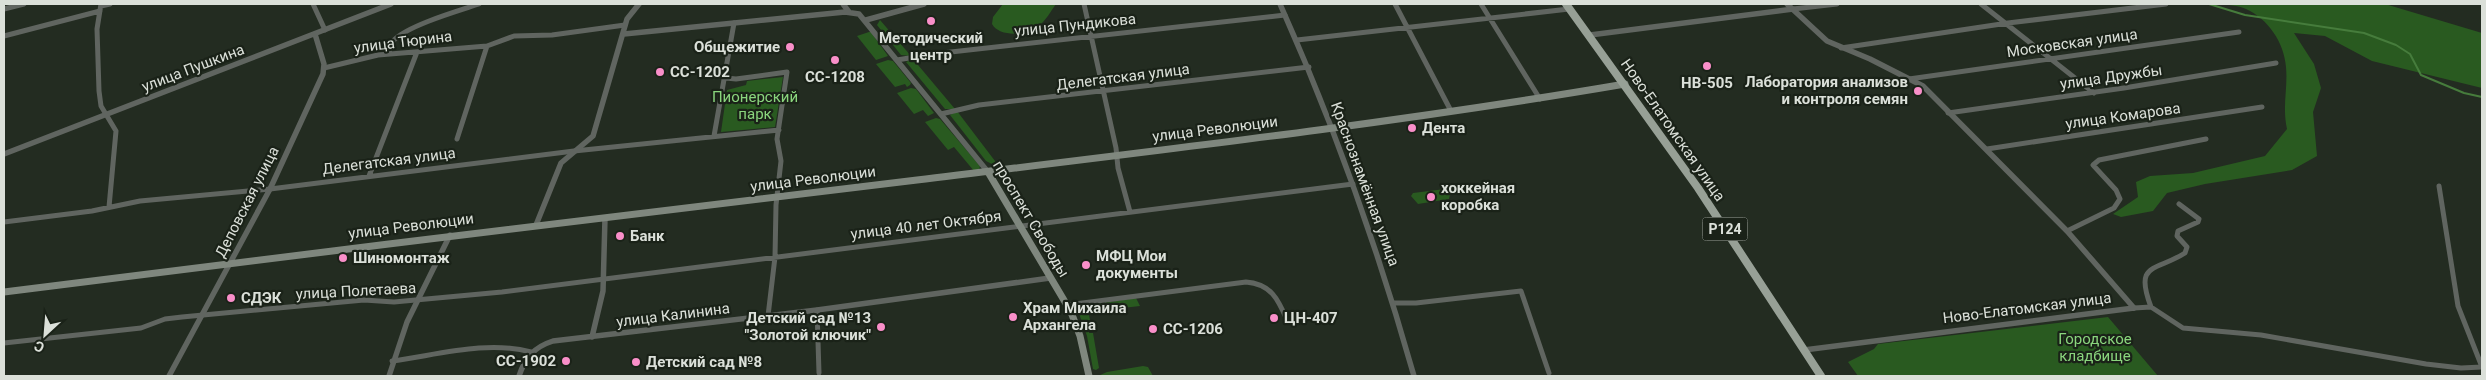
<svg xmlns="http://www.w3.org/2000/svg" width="2486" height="380" viewBox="0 0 2486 380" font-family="Roboto,sans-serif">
<rect width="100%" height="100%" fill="#232c21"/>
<path fill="#295a20" d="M1003,4H1056C1051,11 1046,20 1039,26C1028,35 1000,38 992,24L993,17Z
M2219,4H2385L2482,33V88L2372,61L2325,36L2294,33L2314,64L2321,88L2313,112L2317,156L2292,170L2205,184L2167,193L2153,211L2121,217L2113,214L2138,197L2136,182L2150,176L2193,173L2265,156L2287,129C2282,106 2288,89 2286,67C2284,42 2268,19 2246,9C2238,5 2227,5 2219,4Z
M880,20L911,56L901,55L877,25Z
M869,32H871L888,56L876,60L857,36Z
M913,59L955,109H945L906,62Z
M888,60L893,61L911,83L910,85L907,87L905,84L895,87L876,64Z
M783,77L775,127L721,132L727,90L746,85L747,81Z
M911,88L916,89L934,113L928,116L923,110L914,114L897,93Z
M957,111L995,161L998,167L986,161L950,115Z
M936,118L940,119L980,166L979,170L974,171L954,147L948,150L925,122Z
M1445,189L1450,194L1449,199L1418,204L1411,196L1413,193Z
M1136,298L1140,306L1096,311L1095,304Z
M1087,305L1091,325L1088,326L1089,333H1093L1099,368L1096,370L1093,369L1087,336L1077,308L1078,306Z
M2108,317L2158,376H1858L1848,362L1874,349L1878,344Z
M1143,366L1148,367L1153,376H1098L1107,372Z"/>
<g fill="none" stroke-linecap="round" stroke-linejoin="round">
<path stroke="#467c3c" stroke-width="2" d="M2209,4L2245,15L2364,33L2396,45L2410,54L2421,75L2464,93L2482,97"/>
<path stroke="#606560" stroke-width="5" d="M101,4L97,29L99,91L101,106L116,131L109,207
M313,4L325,30
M1084,4L1116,148L1118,168L1130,212
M1395,4L1451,111
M1481,4L1540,99
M1981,4L2094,93
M101,6L110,4
M4,9L24,4
M1793,9L1837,4
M4,36L100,11
M1297,40L1569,9
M1841,48L2008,23L2166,4
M388,54C390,49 391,44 394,40C409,25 458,11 479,4
M897,60L933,54L1285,15
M324,68L378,55L487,46L514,36L552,35L625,25
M726,78L736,79L787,72L777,139L781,161L776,205L775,257L768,316
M1909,79L2239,32
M1948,113L2124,88L2276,63
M941,114L979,105L1309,67
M714,136L734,23
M457,139L487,46
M1987,149L2262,107
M369,176L417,52
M4,222L92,211L140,201L270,189L574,151L779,130
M2067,231L2114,208L2120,199L2116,190L2093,165L2099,160L2206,139
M1393,303H1416L1521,291L1549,373
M1067,305L1246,282C1271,284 1278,299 1287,320
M2151,307C2134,262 2155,272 2185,253L2187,247L2177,236L2178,231L2198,222L2199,219L2179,204
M2134,308L2151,307L2183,328L2261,335L2426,364L2461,368L2482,367L2458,306L2439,186
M817,310L819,373
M4,343L141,328L165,319L182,317L364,300L394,302L502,292L1353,184
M392,361C437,355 487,340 531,352"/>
<path stroke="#606560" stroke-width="5.5" d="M843,4L849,12
M1280,4C1334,125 1378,249 1414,376
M1787,4L1827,41L1870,59L1923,86L2067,231L2134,308
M866,20L924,4
M624,34L845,12L859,14L988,172
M1590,35L1793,9
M4,154L391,4
M536,225L561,163L593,136L627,19L639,4
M592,337L603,291L605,218
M1804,350L2134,308
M169,376L270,189L323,74L324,64L315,34
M389,376L407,322L450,235
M519,376C525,358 534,347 553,341L817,310L1050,278"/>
<path stroke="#7f877e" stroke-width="7" d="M988,172L1071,312L1080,336L1089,376
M4,292C308,253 613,217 917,180C1153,151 1390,124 1625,84"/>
<path stroke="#97a096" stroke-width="8" d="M1566,4L1698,188L1821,376"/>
</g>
<g fill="#f98fc9" stroke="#1a2218" stroke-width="2">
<circle cx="931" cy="21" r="5"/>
<circle cx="790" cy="47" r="5"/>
<circle cx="835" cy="60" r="5"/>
<circle cx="1707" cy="66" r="5"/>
<circle cx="660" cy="72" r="5"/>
<circle cx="1918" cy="91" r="5"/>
<circle cx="1412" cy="128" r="5"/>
<circle cx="1431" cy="197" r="5"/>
<circle cx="620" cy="236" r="5"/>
<circle cx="343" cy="258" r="5"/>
<circle cx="1086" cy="265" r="5"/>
<circle cx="231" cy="298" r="5"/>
<circle cx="1013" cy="317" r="5"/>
<circle cx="1274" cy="318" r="5"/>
<circle cx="881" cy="327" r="5"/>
<circle cx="1153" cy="329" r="5"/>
<circle cx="566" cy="361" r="5"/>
<circle cx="636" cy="362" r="5"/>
</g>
<g text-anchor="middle" stroke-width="4.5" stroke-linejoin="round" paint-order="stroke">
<rect fill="#1a2218" stroke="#a1a79f" stroke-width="1" x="1702.5" y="217.5" width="45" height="23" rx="4"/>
<g font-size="14" font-weight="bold" fill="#dbe0d9">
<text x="1725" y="234">Р124</text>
</g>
<g font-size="15" fill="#dbe0d9" stroke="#1a2218">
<text transform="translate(1075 25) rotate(-6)" y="5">улица Пундикова</text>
<text transform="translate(403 42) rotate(-7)" y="5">улица Тюрина</text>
<text transform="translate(2072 43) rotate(-8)" y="5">Московская улица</text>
<text transform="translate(193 68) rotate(-21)" y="5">улица Пушкина</text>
<text transform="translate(1123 77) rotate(-7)" y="5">Делегатская улица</text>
<text transform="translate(2111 77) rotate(-8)" y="5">улица Дружбы</text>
<text transform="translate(2123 116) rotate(-8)" y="5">улица Комарова</text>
<text transform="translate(1215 129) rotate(-7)" y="5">улица Революции</text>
<text transform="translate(1673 130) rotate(55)" y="5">Ново-Елатомская улица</text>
<text transform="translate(389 161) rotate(-7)" y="5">Делегатская улица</text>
<text transform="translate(813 179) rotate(-7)" y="5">улица Революции</text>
<text transform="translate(1365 184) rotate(70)" y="5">Краснознамённая улица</text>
<text transform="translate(247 202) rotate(-63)" y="5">Деповская улица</text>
<text transform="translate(1031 219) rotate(59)" y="5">проспект Свободы</text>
<text transform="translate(926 225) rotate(-7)" y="5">улица 40 лет Октября</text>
<text transform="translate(411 226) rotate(-7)" y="5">улица Революции</text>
<text transform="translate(356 291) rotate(-3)" y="5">улица Полетаева</text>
<text transform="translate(2027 308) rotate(-7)" y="5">Ново-Елатомская улица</text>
<text transform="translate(673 315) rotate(-7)" y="5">улица Калинина</text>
</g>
<g font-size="15" font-weight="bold" fill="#dbe0d9" stroke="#1a2218" text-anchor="start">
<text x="931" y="43" text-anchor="middle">Методический<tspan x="931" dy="17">центр</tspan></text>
<text x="780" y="52" text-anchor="end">Общежитие</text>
<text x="670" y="77">СС-1202</text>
<text x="835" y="82" text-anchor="middle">СС-1208</text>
<text x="1908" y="87" text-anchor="end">Лаборатория анализов<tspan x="1908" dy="17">и контроля семян</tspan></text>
<text x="1707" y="88" text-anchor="middle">НВ-505</text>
<text x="1422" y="133">Дента</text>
<text x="1441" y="193">хоккейная<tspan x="1441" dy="17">коробка</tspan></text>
<text x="630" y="241">Банк</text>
<text x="1096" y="261">МФЦ Мои<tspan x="1096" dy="17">документы</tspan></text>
<text x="353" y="263">Шиномонтаж</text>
<text x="241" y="303">СДЭК</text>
<text x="1023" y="313">Храм Михаила<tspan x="1023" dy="17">Архангела</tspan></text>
<text x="871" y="323" text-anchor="end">Детский сад №13<tspan x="871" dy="17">"Золотой ключик"</tspan></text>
<text x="1284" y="323">ЦН-407</text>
<text x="1163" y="334">СС-1206</text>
<text x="556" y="366" text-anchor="end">СС-1902</text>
<text x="646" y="367">Детский сад №8</text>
</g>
<g font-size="15" fill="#8ad57d" stroke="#1a2218">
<text x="755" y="102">Пионерский<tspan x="755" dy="17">парк</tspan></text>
<text x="2095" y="344">Городское<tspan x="2095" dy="17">кладбище</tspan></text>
</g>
</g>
<rect width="2486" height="380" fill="none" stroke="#dbe0d9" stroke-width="10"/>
<g transform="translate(45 335) rotate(206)" stroke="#1a2218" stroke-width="4" paint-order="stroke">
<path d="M0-4L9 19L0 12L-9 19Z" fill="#dbe0d9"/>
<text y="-8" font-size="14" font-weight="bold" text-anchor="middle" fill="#dbe0d9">С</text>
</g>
</svg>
